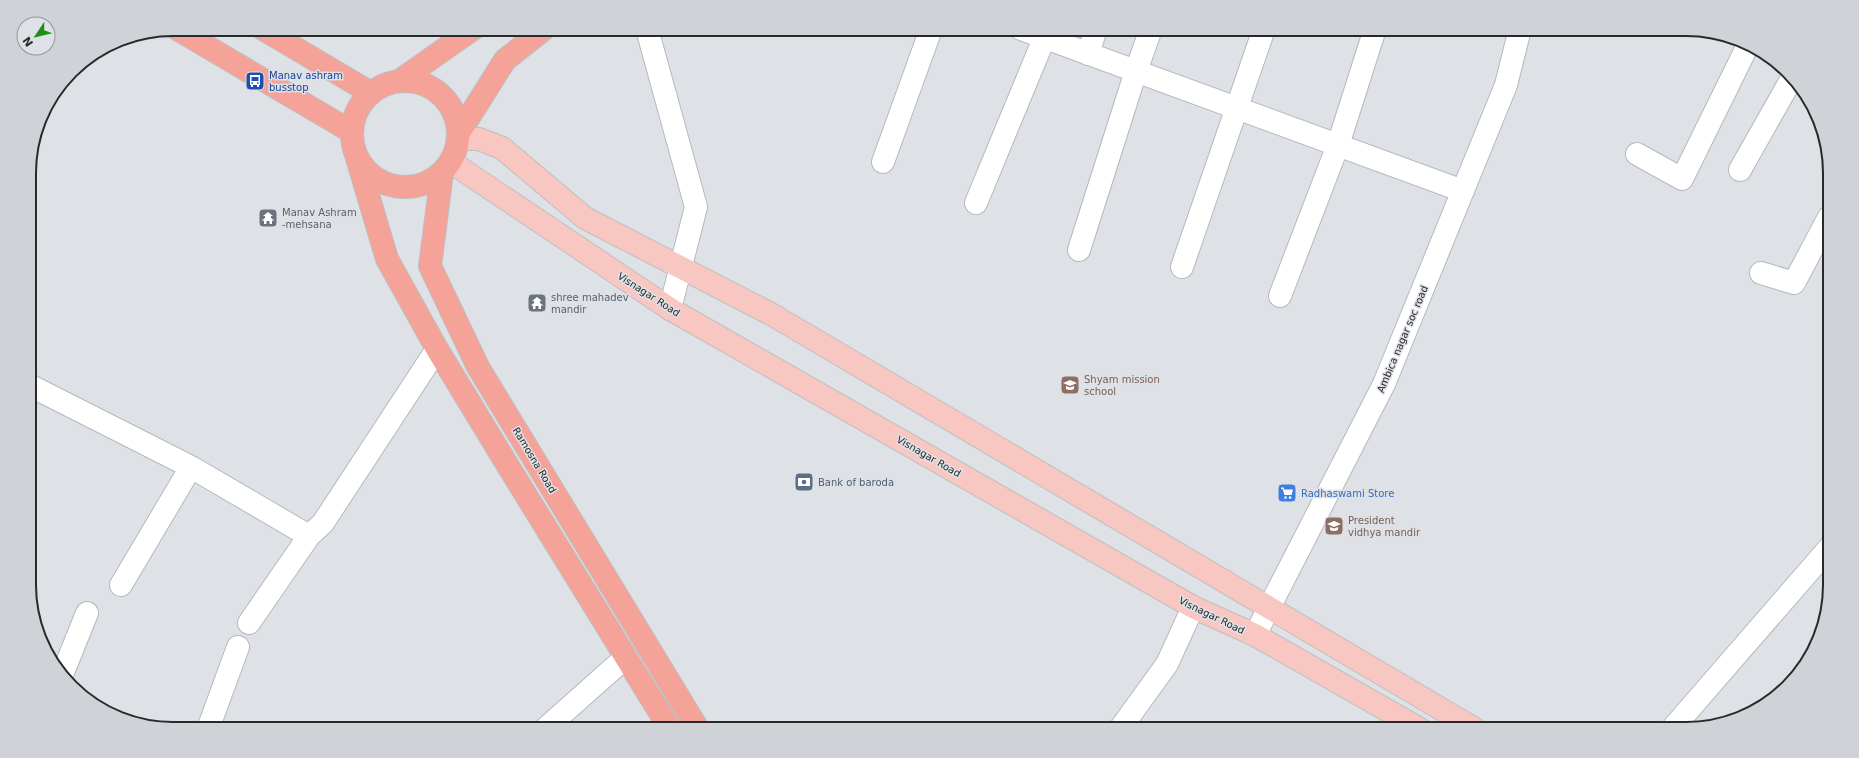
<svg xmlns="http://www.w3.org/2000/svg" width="1859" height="758" viewBox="0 0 1859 758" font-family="'DejaVu Sans',sans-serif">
<rect width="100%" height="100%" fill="#dee1e6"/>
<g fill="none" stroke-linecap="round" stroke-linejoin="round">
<g stroke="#b6b8be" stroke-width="24">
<path id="minor" d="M647,29L696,207L670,309
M1021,29L1463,191
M1088,54L1096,29
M1637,154L1682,179L1748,45
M883,162L931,29
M1740,170L1792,78
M976,203L1048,29
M1079,250L1136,71L1151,29
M1182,267L1264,29
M1761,273L1794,283L1829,217
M1280,296L1338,145L1375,29
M31,386L191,467
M121,585L191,467L309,536
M249,623L309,536L323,523L437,349
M1255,635L1384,384L1506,85L1520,29
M62,675L87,613
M208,729L238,647
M545,729L626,657
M1120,729L1167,664L1193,607
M1672,729L1830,547"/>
</g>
<g stroke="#bebfbf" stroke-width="24">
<path id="major" d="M458,139H479L502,148L585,218L771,314L1475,729
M451,162L670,309L1193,607L1255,635L1420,729"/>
</g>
<g stroke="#bebfbf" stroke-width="24">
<path id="highway" d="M177,29L352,132
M263,29L371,93
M352 134a53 53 0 1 1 106 0a53 53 0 1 1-106 0Z
M399,81L473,29
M459,133L505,60L544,29
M354,148L387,259L437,349L505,461L670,729
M442,173L430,266L478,367L698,729"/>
</g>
<use href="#minor" stroke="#fff" stroke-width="22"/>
<use href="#major" stroke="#f9c7c1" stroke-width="22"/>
<use href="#highway" stroke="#f5a298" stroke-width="22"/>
</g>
<defs>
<g id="bus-square" transform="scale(1)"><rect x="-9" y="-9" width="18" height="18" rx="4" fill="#1a4fb4" stroke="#dee1e6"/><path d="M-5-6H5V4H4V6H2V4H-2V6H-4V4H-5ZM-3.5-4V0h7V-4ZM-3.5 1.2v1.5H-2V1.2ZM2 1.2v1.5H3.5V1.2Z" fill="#fff"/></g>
<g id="temple-square" transform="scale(1)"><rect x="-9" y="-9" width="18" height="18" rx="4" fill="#6b7280" stroke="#dee1e6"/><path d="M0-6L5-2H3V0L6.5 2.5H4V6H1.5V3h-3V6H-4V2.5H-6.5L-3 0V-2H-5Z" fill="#fff"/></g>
<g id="school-square" transform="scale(1)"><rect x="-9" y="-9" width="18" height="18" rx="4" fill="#8d6e63" stroke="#dee1e6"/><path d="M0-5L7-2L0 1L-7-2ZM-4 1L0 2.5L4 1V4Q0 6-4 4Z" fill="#fff"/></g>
<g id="bank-square" transform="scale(1)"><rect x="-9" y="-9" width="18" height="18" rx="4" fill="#5c6f8a" stroke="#dee1e6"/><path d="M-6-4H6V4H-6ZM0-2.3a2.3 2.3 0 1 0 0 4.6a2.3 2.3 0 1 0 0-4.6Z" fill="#fff"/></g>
<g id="supermarket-square" transform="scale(1)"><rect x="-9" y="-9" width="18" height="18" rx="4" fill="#3f7fe0" stroke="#dee1e6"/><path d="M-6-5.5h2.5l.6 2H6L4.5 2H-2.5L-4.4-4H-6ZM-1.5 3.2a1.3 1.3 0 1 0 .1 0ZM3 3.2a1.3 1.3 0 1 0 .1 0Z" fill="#fff"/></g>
</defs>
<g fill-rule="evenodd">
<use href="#bus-square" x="255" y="81"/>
<use href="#temple-square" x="268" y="218"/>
<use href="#temple-square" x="537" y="303"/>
<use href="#school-square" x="1070" y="385"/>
<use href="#bank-square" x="804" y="482"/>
<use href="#supermarket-square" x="1287" y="493"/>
<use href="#school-square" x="1334" y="526"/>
</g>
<g text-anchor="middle" stroke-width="3" stroke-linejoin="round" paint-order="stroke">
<g font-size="10" fill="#164399" stroke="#dee1e6" text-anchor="start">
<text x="269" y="79">Manav ashram<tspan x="269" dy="12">busstop</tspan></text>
</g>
<g font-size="10" fill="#5b616d" stroke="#dee1e6" text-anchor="start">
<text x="282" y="216">Manav Ashram<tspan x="282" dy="12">-mehsana</tspan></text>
<text x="551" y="301">shree mahadev<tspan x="551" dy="12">mandir</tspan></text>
</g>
<g font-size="10" fill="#28292b" stroke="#dee1e6">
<text transform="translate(649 294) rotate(33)" y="4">Visnagar Road</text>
<text transform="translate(1402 339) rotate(-67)" y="4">Ambica nagar soc road</text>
<text transform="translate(929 456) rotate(30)" y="4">Visnagar Road</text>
<text transform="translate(535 460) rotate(59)" y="4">Ramosna Road</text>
<text transform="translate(1212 615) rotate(26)" y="4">Visnagar Road</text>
</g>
<g font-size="10" fill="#785e54" stroke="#dee1e6" text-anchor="start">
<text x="1084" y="383">Shyam mission<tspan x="1084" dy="12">school</tspan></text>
<text x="1348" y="524">President<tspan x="1348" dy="12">vidhya mandir</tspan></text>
</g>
<g font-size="10" fill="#4e5e75" stroke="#dee1e6" text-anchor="start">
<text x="818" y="486">Bank of baroda</text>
</g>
<g font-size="10" fill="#366cbe" stroke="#dee1e6" text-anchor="start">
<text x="1301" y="497">Radhaswami Store</text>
</g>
</g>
<path d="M0 0H1859V758H0ZM173 36H1686A137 137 0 0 1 1823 173V585A137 137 0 0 1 1686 722H173A137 137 0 0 1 36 585V173A137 137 0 0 1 173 36Z" fill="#cfd2d7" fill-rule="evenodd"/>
<path fill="none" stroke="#28292b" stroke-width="2" d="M173 36H1686A137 137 0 0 1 1823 173V585A137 137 0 0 1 1686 722H173A137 137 0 0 1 36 585V173A137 137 0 0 1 173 36Z"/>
<g transform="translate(36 36) rotate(235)"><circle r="19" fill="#dee1e6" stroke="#95979b"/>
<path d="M0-3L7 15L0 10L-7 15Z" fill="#1f8f16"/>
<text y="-6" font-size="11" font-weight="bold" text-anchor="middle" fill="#28292b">N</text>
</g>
</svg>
